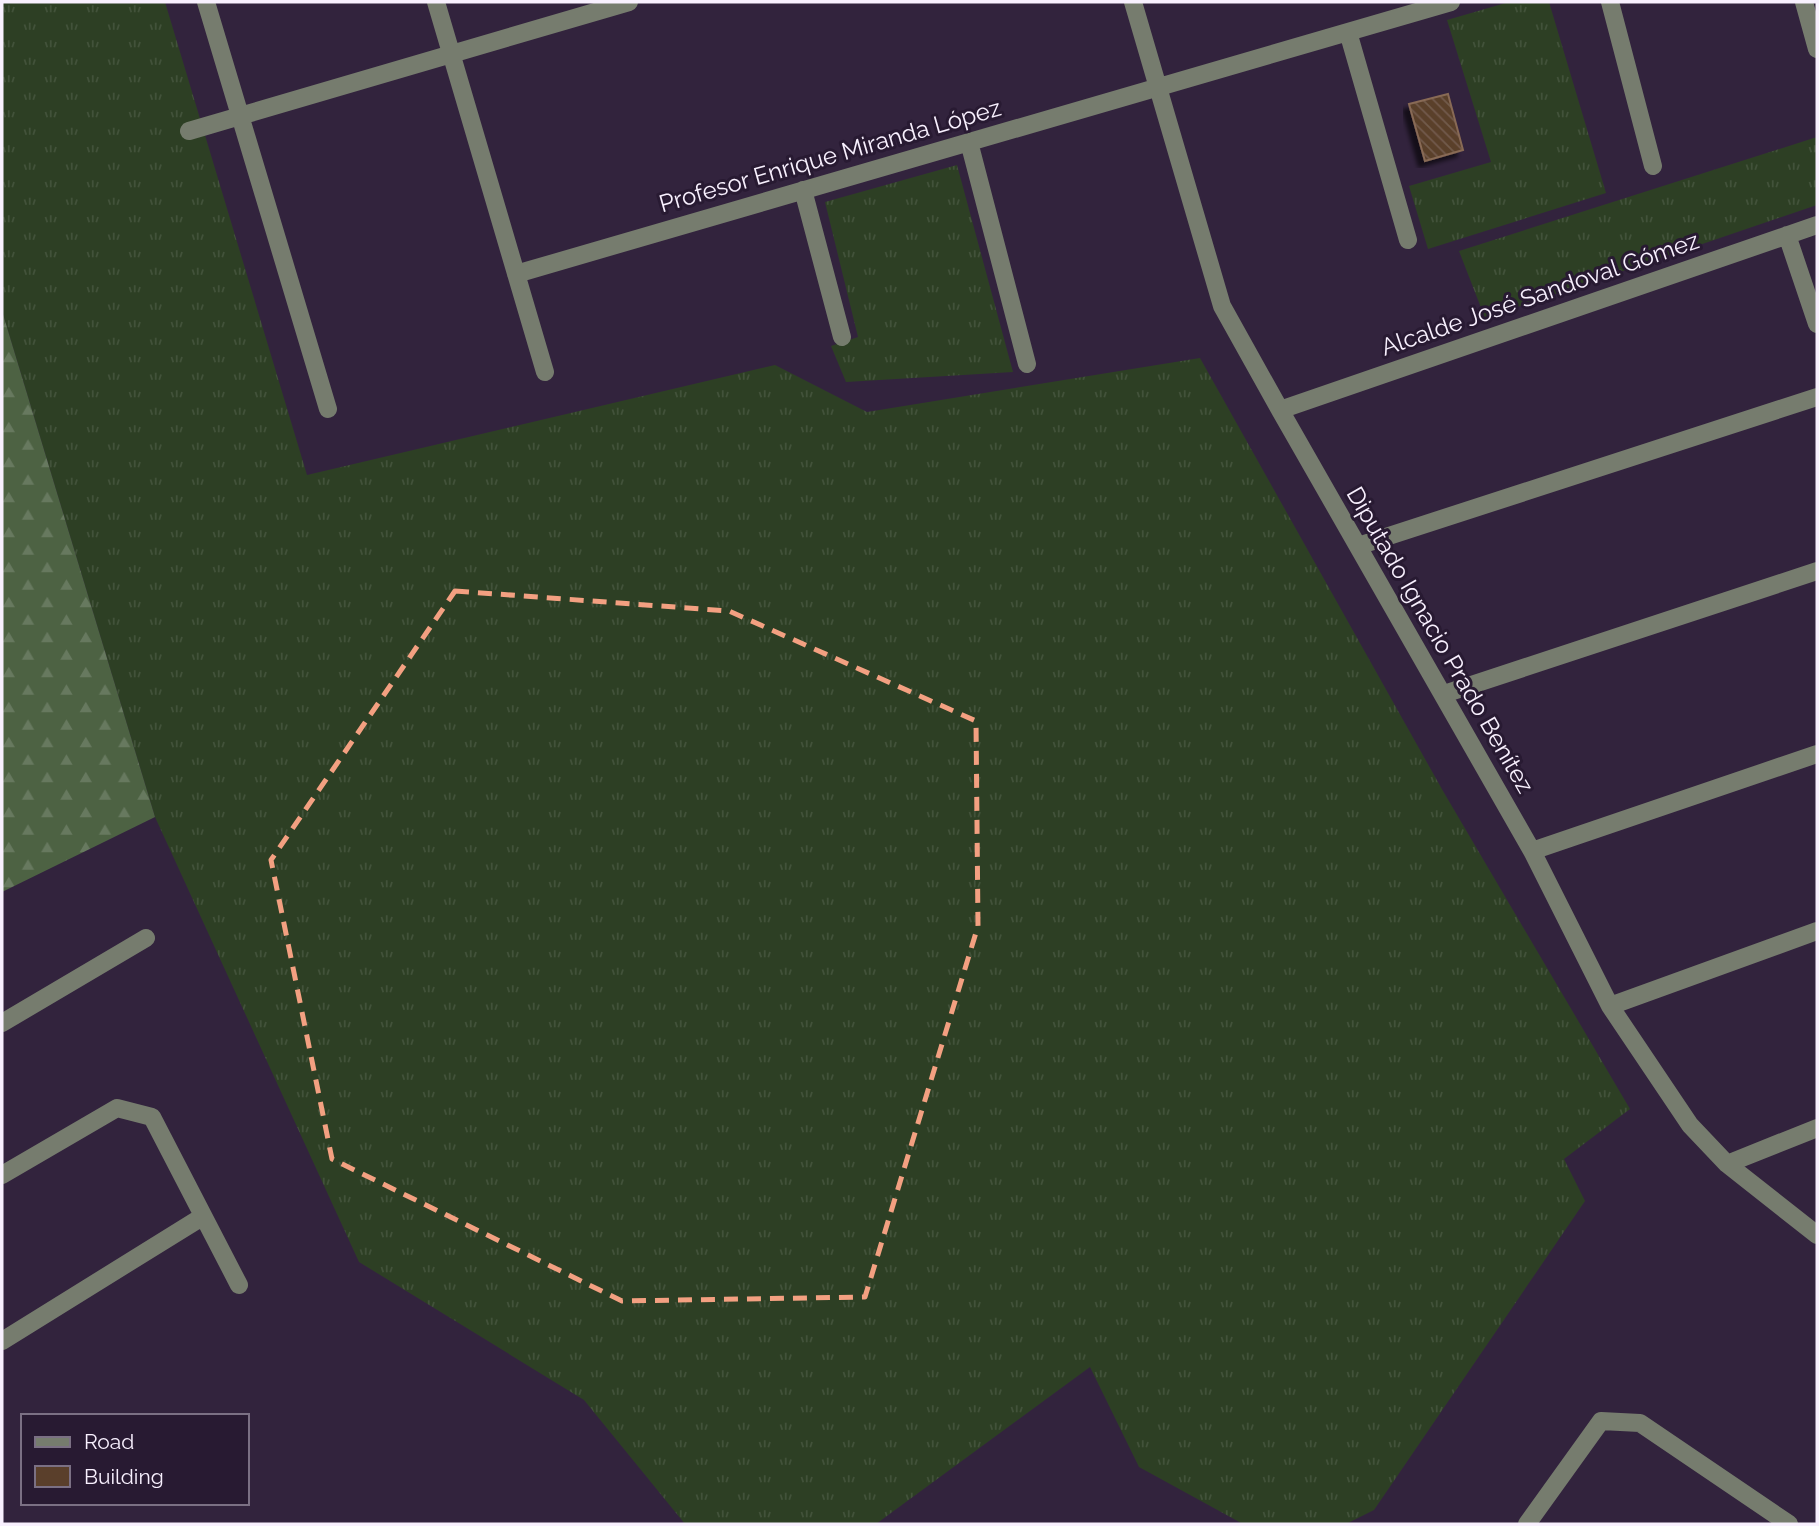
<svg xmlns="http://www.w3.org/2000/svg" width="1819" height="1526" viewBox="0 0 1819 1526" font-family="Raleway,sans-serif">
<defs>
<pattern id="grass-tufts" width="24" height="20" patternUnits="userSpaceOnUse" patternTransform="scale(1.75)"><rect width="24" height="20" fill="#2d3f24"/><path d="M3 7l-1-3M5 7V3M7 7l1-3M15 17l-1-3M17 17v-4M19 17l1-3" fill="none" stroke="#42523a"/></pattern>
<pattern id="forest-firs" width="22" height="20" patternUnits="userSpaceOnUse" patternTransform="scale(1.75)"><rect width="22" height="20" fill="#4d6243"/><path d="M5 1l3.5 6h-7zM16 11l3.5 6h-7z" fill="#67795f"/></pattern>
<pattern id="building-back-hatch" width="6" height="6" patternUnits="userSpaceOnUse" patternTransform="scale(1.75)"><rect width="6" height="6" fill="#5a3f2b"/><path d="M-1 5l2 2M0 0l6 6M5-1l2 2" fill="none" stroke="#725b4b"/></pattern>
<filter id="shadow"><feDropShadow dx="-6" dy="6" stdDeviation="2" flood-color="#0009"/></filter>
</defs>
<rect width="100%" height="100%" fill="#32233d"/>
<path fill="url(#grass-tufts)" d="M2,2H165L307,475L775,365L867,412L1200,358L1443,791L1630,1109L1564,1159L1585,1201L1374,1510L1346,1524H1243L1139,1467L1090,1367L876,1524H685L584,1400L359,1262L155,817L2,311Z
M1509,2H1549L1606,193L1428,249L1409,186L1491,162L1447,20Z
M1817,137V205L1485,318L1459,251Z
M957,165L1013,372L846,382L831,346L858,337L825,202Z"/>
<path fill="url(#forest-firs)" d="M2,311L155,817L2,892Z"/>
<path fill="url(#building-back-hatch)" stroke="#886a55" stroke-width="2" filter="url(#shadow)" d="M1448,94L1463,150L1425,161L1409,104Z"/>
<g fill="none" stroke-linecap="round" stroke-linejoin="round">
<path stroke="#767c6e" stroke-width="18" d="M206,2L328,409
M436,2L545,372
M1133,2L1222,306L1280,410L1532,851L1610,1006L1690,1125L1727,1164L1817,1235
M1610,2L1653,166
M1804,2L1817,49
M1348,32L1408,240
M189,131L629,2
M969,142L1027,364
M803,190L842,337
M1787,235L1817,324
M516,274L1451,2
M1280,410L1817,225
M1358,546L1817,397
M1444,694L1817,571
M1532,851L1817,754
M1610,1006L1817,931
M2,1023L146,938
M1727,1164L1817,1128
M2,1175L117,1108L152,1117L239,1285
M2,1341L202,1217
M1527,1524L1601,1421L1640,1423L1789,1524"/>
</g>
<path fill="none" stroke="#f3a081" stroke-width="5" stroke-dasharray="14 9" stroke-linejoin="round" d="M455,591L729,611L976,721L978,926L865,1297L622,1301L332,1159L271,860Z"/>
<g text-anchor="middle" stroke-width="6" stroke-linejoin="round" paint-order="stroke">
<g font-size="24" fill="#f8f0fe" stroke="#281a32">
<text transform="translate(830 156) rotate(-16)" y="8">Profesor Enrique Miranda López</text>
<text transform="translate(1540 294) rotate(-19)" y="8">Alcalde José Sandoval Gómez</text>
<text transform="translate(1440 640) rotate(60)" y="8">Diputado Ignacio Prado Benítez</text>
</g>
</g>
<rect width="1819" height="1526" fill="none" stroke="#f8f0fe" stroke-width="7"/>
<rect x="21" y="1414" width="228" height="91" fill="#281a32" stroke="#7b7084" stroke-width="2"/>
<rect x="35" y="1437" width="35" height="10" fill="#767c6e" stroke="#7b7084" stroke-width="2"/>
<text x="84" y="1449" font-size="21" fill="#f8f0fe">Road</text>
<rect x="35" y="1466" width="35" height="21" fill="#5a3f2b" stroke="#7b7084" stroke-width="2"/>
<text x="84" y="1484" font-size="21" fill="#f8f0fe">Building</text>
</svg>
